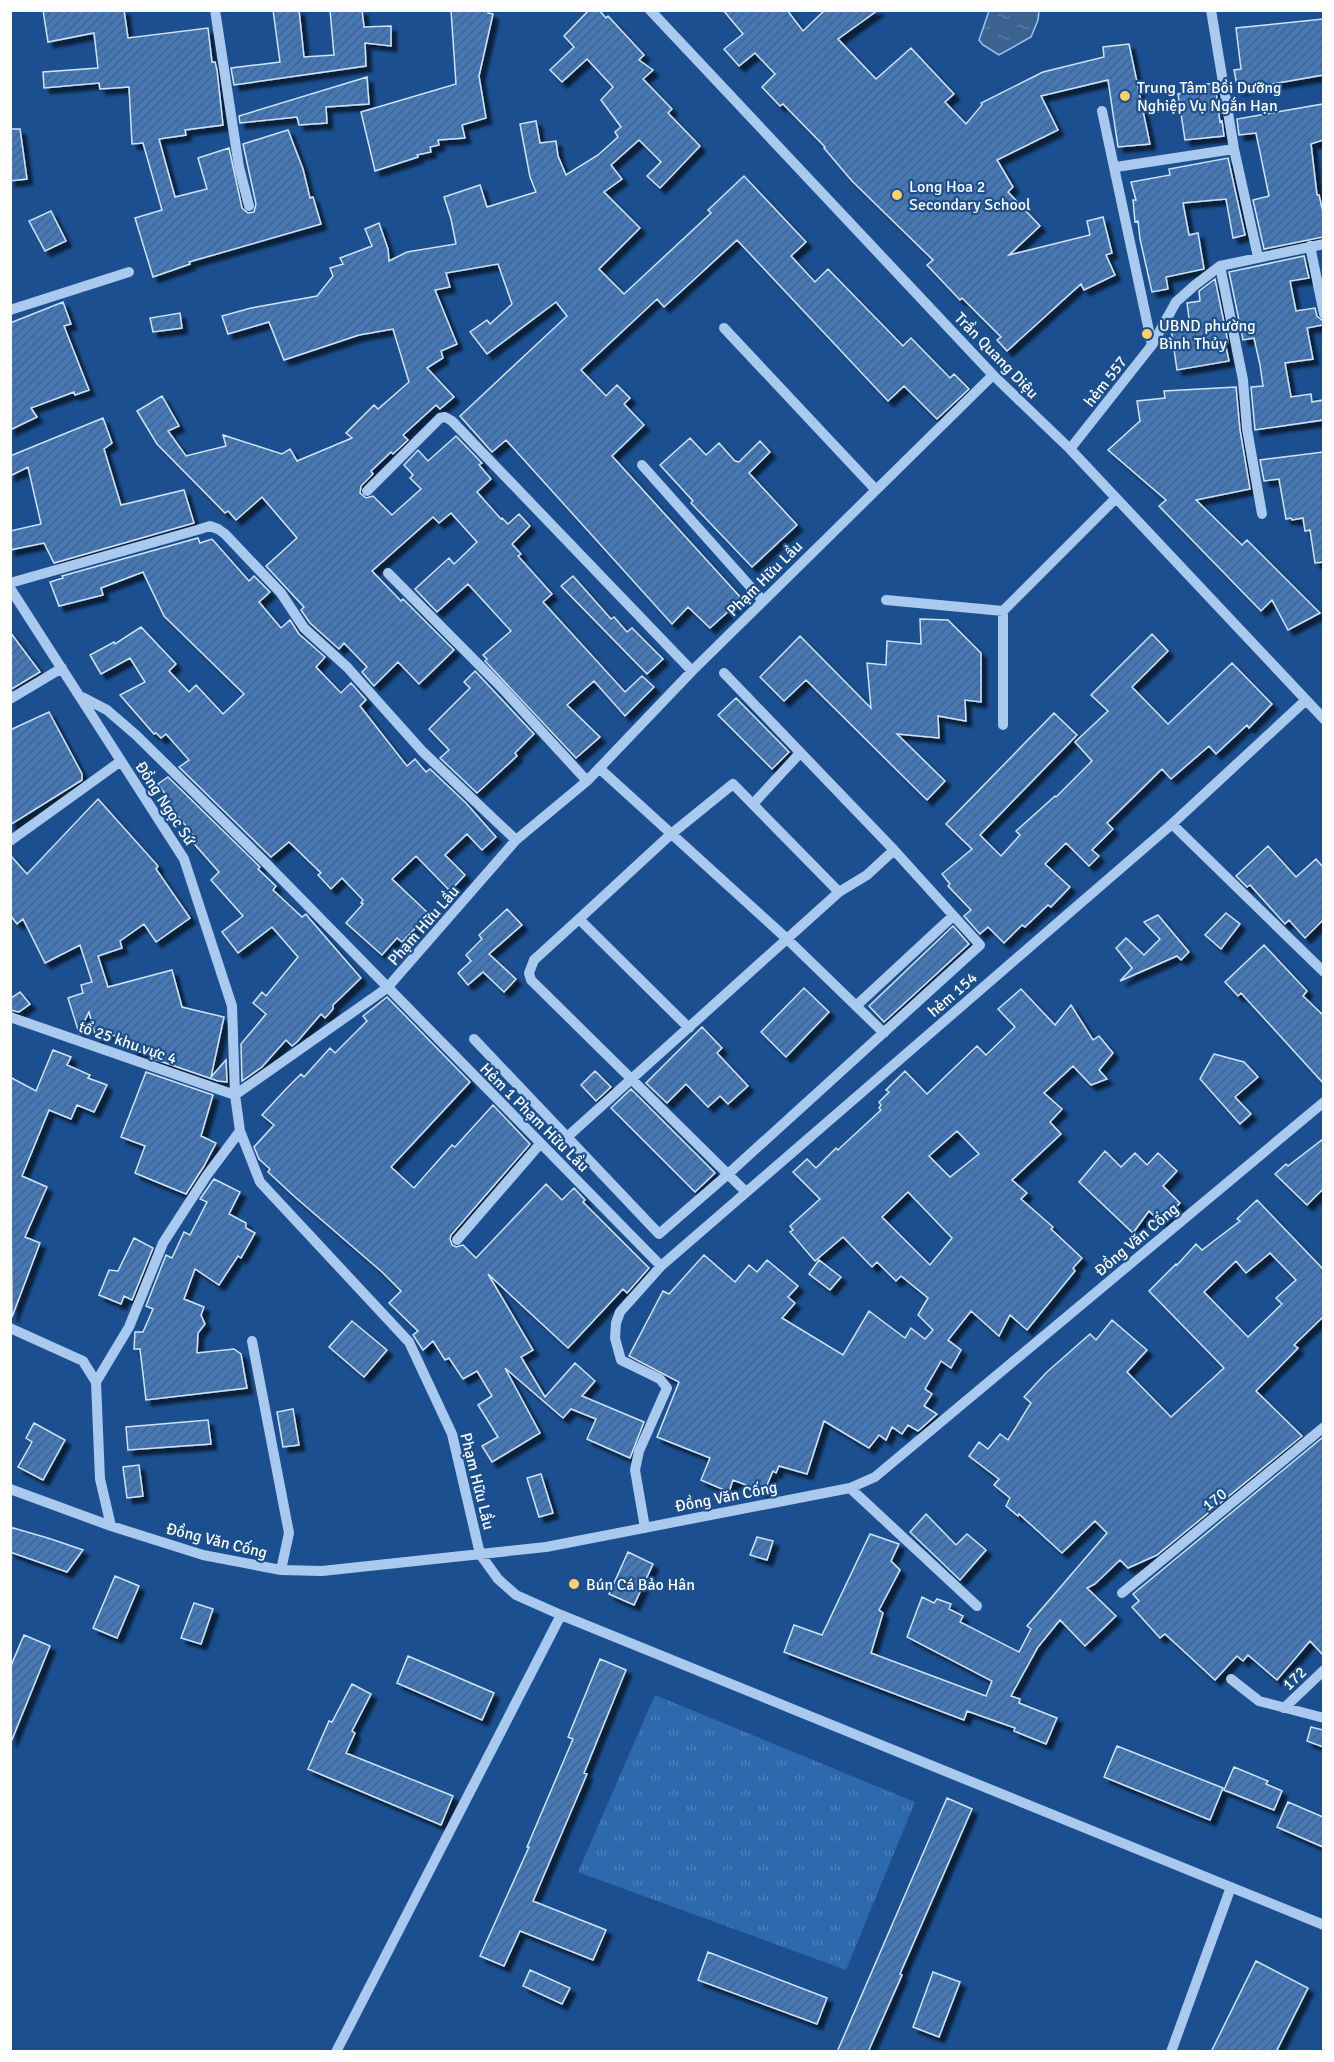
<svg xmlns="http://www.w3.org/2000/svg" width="1334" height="2062" viewBox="0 0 1334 2062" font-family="Signika,sans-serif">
<defs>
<pattern id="grass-tufts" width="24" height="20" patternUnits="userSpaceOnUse" patternTransform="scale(1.5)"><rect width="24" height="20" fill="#2e69ad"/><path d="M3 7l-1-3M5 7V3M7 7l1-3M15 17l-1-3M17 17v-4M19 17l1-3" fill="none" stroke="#4d80b9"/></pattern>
<pattern id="water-ripples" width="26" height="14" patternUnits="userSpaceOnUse" patternTransform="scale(1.5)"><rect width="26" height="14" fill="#3c6290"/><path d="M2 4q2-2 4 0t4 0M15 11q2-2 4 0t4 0" fill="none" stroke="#597aa1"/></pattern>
<pattern id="building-hatch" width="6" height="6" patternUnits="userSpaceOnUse" patternTransform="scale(1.5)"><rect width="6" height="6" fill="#4478b7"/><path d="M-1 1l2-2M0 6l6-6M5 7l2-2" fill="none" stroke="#486282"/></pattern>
<filter id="shadow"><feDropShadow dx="5.5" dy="5.5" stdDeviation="1.5" flood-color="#0009"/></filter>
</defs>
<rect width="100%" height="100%" fill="#1b4f8f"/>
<path fill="url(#grass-tufts)" d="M655,1695L915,1802L846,1970L578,1872Z"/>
<path fill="url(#water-ripples)" stroke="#9cc4f0" stroke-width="1.5" d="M989,11H1039L1038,20L1031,37L999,55L983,45L979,40Z"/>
<path fill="url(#building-hatch)" stroke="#cfe3fa" stroke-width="1.5" fill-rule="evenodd" filter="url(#shadow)" d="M43,10H124L128,38L208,28L212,62H215L217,70L223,125L185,130L186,135L159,139L175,197L207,189L198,158L229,148L242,208L248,213L254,212L256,204L243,144L288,130L303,169L310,198L313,197L321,224L189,262L190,264L153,277L135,218L162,210L143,143L132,144L129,87L100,89L99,83L44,88L43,72L98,68L94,33L48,42Z
M273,10H299L304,57L334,55L330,10H362L364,27L391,26V46L365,43L366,66L234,85L231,68L280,62Z
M451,10H488V13L493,14L479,76L486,118L462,125L465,138L438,140L439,145L430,147L431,152L417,155L418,157L375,171L361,112L456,84Z
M589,10H599L606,18L608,16L644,55L639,60L653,70L643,79L672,109L668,113L700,146L660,188L647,176L661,162L639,140L611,165L622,179L604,192L640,228L599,269L624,294L711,213L708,210L744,176L806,242L791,256L815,282L828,269L903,346L911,338L950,378L954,374L969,389L937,419L904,386L888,401L737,240L664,307L657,299L581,370L606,396L617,385L630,398L624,404L644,425L612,456L742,599L710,628L688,607L672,624L506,440L492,452L460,416L567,316L556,302L487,354L470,332L487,320L490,324L512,304L498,264L446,273L450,287L435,290L457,344L441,351L443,358L427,368L454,397L440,409L436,405L403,435L408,440L393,454L391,452L371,471L373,474L361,486L360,493L366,498L373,496L392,515L421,489L410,478L413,475L404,465L418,450L428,461L456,436L482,463L479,465L491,479L477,492L501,519L502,518L508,524L519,514L530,526L512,544L521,554L518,556L552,594L543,602L625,692L642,676L654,687L625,716L594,681L567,705L600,737L576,758L485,661L487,659L483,655L511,631L468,584L437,612L415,589L449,558L454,564L477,542L451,513L439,523L433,517L372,571L401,601L403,599L454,650L419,684L398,662L374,686L362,672L367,667L344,643L339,649L310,623L301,610L304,607L266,566L297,538L262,497L236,520L228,511L225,513L157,444L137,411L162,396L179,426L168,431L186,456L226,446L223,435L282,454L290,449L297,461L352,438L346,433L374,405L378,409L409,382L393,329L359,335L284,360L269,322L228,334L222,316L251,308L317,296L333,276L330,268L343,264L340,258L372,246L365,229L379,223L388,249L389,261L407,252L456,244L451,219L444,197L480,185L487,207L536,192L530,177L520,124L536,121L540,143L556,141L558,156L566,175L598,155L618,137L615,132L621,127L601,100L613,87L587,59L562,82L550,70L574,47L564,36Z
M723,10H787L803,31L825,10H878L838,39L876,79L911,48L954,94L945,102L966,124L982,105L981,103L1043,72L1104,57L1103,47L1129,44L1150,144L1118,147L1108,80L1041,96L1058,130L997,160L1013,187L1008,192L1040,226L1009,255L1090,235L1087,221L1103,217L1112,253L1106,255L1115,275L1084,290L1081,284L1007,351L997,340L1001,337L962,298L960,300L927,265L933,260L852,181L824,148L825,147L783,104L780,106L762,87L775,74L755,53L739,66L724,49L743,34Z
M1323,19V75L1238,90L1234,70L1241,69L1236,28Z
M367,77L369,104L326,107L327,123L299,125L297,117L240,123L239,116Z
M1215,83L1220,122L1222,121L1224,136L1185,140L1178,94L1198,91V85Z
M1323,104V140L1311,144L1317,195H1319L1323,212V237L1264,249L1253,200L1269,196L1256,133L1239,135L1237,119Z
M10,129H20L27,179L10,181Z
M1228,158L1245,235L1233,238L1226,199L1183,203L1189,235L1198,233L1204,269L1166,277L1168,289L1152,292L1140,239L1138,221L1135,222L1133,200H1136L1131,182L1170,175L1169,169Z
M51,211L66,241L45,251L29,221Z
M1304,256L1309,278L1290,281L1296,311L1315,308L1317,316L1323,321V325L1307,328L1313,359L1285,363L1291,397L1311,394L1312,402L1323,400V420L1255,430L1251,387L1263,386L1260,365L1254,338L1243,340L1229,272Z
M1215,279L1228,342H1225L1229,361L1177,370L1171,329L1190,326L1187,303L1200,301L1199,291Z
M63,302L71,324L64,326L89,390L75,395L74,392L31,408L37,417L10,430V323Z
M180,313L182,328L153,332L150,318Z
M1236,387L1240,430L1250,489L1196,500L1242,545L1247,540L1320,613L1288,630L1272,600L1261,611L1159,506L1166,500L1108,450L1140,421L1137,401L1165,398L1164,391Z
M103,418L112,443L104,449L121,505L184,490L194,523L54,563L44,543L10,550V531L41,524L28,467L10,476V456Z
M690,438L706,455L719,443L735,461L739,462L760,441L770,452L749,473L797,525L752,567L691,503L693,501L660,465Z
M1323,452V562L1315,563L1310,530L1305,531L1303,518L1292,520L1291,518L1286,519L1279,479L1264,481L1260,460Z
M198,538L200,543L212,539L249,581L254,576L270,592L259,602L281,628L290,620L299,634L325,657L316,667L341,693L351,683L366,700L360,706L407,766L415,759L426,772L430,769L466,803L496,837L482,850L467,834L445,855L465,875L450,891L416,856L392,879L429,914L402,942L397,938L382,955L346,923L363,904L361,903L363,900L342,878L331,889L318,875L321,873L289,842L271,857L179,767L189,760L166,734L161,738L156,733L154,734L120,695L145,682L130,658L101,674L90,655L114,642L115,644L141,627L176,664L169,671L189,692L196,685L223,714L244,694L164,616L143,572L101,588L103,595L59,606L50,582L63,578L62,576Z
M573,576L611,619L614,617L627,632L632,628L663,659L647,674L561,586Z
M920,619L948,620L981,653V702L965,700L966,721L938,716L939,738L897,734L945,781L927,800L806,680L784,701L760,677L800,636L871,708L867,663L886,665L887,641L921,644Z
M10,632L40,672L10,690Z
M1152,634L1168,651L1132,687L1168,724L1232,663L1272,704L1249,728L1247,725L1216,754L1209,746L1171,779L1162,769L1107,823L1113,829L1092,850L1099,856L1089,866L1066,843L1045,864L1070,887L1051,907L1048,905L1025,927L1022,925L1004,943L988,927L980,934L964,916L971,910L948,886L950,884L942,874L972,849L946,824L1054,713L1077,735L980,835L1001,856L1020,835L1016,831L1055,796L1056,797L1092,761L1075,742L1108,711L1091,695Z
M475,671L534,734L515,753L517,756L477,793L440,758L449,750L429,729L470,688L464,682Z
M736,698L789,752L772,769L718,715Z
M49,712L82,774V780L10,825V730Z
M168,777L260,867L258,869L276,886L273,890L302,917L306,914L309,918L361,978L333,1005V1009L325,1018L321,1014L297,1042L292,1046L286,1040L262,1067L242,1081L241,1044L266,1014L253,1003L262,992L266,996L298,957L272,927L238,953L222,932L243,916L211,880L219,872L190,839L194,836L166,801L169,799L158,784Z
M98,799L158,866L156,869L190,918L156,942L144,924L120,941L122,948L98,956L108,987L172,970L182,1007L224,1017L211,1077L226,1060L227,1082L218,1081L151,1058L152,1055L132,1050L134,1042L109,1034L96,1038L89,1012L79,1033L68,998L83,993L81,985L92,982L80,945L45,963L23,919L17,924L10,915V855L27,874Z
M1268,846L1296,877L1316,859L1323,867V920L1305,938L1289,920L1285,924L1250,885L1247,887L1236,876Z
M507,909L522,925L489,954L516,979L504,992L483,972L468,985L458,973L471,961L466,955L482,939L479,935Z
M1226,913L1240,924L1221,949L1205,935Z
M1158,915L1189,952L1181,960L1177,956L1120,981L1132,968L1116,948L1126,938L1144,955L1160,939L1144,922Z
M953,926L969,944L884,1022L869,1006Z
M1264,945L1307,991L1303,996L1323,1015V1083L1241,993L1238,996L1225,982Z
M804,988L829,1012L786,1057L761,1032Z
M1021,989L1055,1025L1071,1005L1093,1040L1099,1036L1113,1053L1099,1070L1107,1079L1091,1085L1073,1066L1044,1093L1062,1109L1050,1122L1061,1134L1012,1180L1027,1193L1021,1199L1053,1227L1051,1229L1082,1258L1073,1268L1075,1271L1027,1330L1010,1315L999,1336L971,1311L948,1340L961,1350L951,1368L941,1361L925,1389L932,1394L924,1406L937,1414L918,1431L908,1425L902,1434L892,1427L886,1440L879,1435L869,1448L824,1421L807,1474L779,1466L776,1473L773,1471L764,1492L733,1480L729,1492L701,1480L710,1458L657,1437L679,1382L629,1356L663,1291L669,1294L704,1255L735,1282L749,1265L757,1272L767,1260L798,1286L788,1297L795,1303L782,1318L843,1355L869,1311L905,1338L911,1328L925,1339L933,1330L918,1315L928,1298L901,1276L896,1281L877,1262L872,1267L843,1237L815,1261L790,1232L793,1230L790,1226L820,1199L793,1172L807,1159L816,1168L836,1148L838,1150L841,1147L881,1110L879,1108L881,1105L879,1102L889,1092L886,1090L905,1071L927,1094L977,1046L986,1055L1015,1027L998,1009ZM957,1131L979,1154L950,1177L929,1156ZM908,1192L952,1238L930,1265L882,1217Z
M20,992L30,1004L19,1012L10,1010V999Z
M387,997L470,1082L391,1167L414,1188L452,1145L455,1147L493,1105L530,1144L451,1235L450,1239L452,1245L456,1247L463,1245L476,1258L546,1184L562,1200L574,1188L585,1200L583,1202L649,1268L627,1293L623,1289L568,1348L488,1274L533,1350L521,1357L545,1397L575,1363L595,1381L582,1396L644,1422L630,1458L587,1439L596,1419L571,1409L563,1418L505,1368L540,1433L492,1462L482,1446L498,1437L478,1405L492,1396L477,1371L463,1379L449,1358L445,1360L433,1341L423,1350L413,1335L418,1331L389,1303L401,1291L382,1272L295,1197L268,1172L270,1169L259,1159L254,1147L274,1125L262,1115L287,1088L301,1074L304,1077L330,1048L335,1053L367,1021L363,1016Z
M702,1027L722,1048L717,1053L748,1086L728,1104L720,1096L708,1107L686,1084L667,1103L646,1083Z
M53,1050L71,1057L67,1065L90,1075L88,1078L107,1085L94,1112L77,1105L71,1119L49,1110L22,1176L47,1187L25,1237L40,1243L12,1317L10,1077L36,1091Z
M1214,1054L1244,1062L1258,1077L1235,1097L1251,1114L1240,1124L1200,1079Z
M595,1071L611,1087L596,1101L581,1085Z
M146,1072L213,1095L201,1136L216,1143L204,1166L186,1194L135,1173L145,1146L121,1137Z
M631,1089L715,1173L695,1192L611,1108Z
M1323,1139V1189L1307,1205L1275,1174L1286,1164L1288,1166Z
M1105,1151L1121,1167L1135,1153L1147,1165L1158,1153L1177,1171L1163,1186L1180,1203L1161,1223L1149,1211L1133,1233L1079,1182Z
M214,1179L240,1192L229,1214L246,1223V1228L255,1233L241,1258L238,1256L219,1285L195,1269L184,1299L204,1307L201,1315L205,1324L198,1333L197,1353L234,1349L241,1354L247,1388L146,1400L140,1349H134L135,1332H143L153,1309L146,1306L166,1255L172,1258L184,1232L190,1235L207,1202L200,1199Z
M1257,1200L1323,1269V1317L1294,1345L1298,1348L1256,1391L1302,1436L1157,1555L1128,1568L1120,1560L1095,1584L1087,1588L1116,1616L1085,1646L1060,1620L1038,1647L1011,1696L1020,1699L1019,1703L1057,1718L1046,1744L1014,1731L1015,1728L967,1711L964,1720L784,1652L794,1625L822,1635L870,1534L899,1544L891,1561L900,1570L879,1610L883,1613L871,1653L986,1696L992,1681L907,1637L922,1597L934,1603L937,1599L951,1604L949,1609L963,1616L960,1622L1019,1652L1031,1629L1027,1626L1107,1533L1095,1521L1062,1553L1019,1514L1018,1516L1006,1506L1010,1498L994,1485L999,1479L969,1456L979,1442L988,1449L1000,1434L1008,1440L1031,1403L1024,1397L1047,1372L1090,1334L1096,1340L1112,1320L1147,1350L1127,1372L1171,1417L1224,1368L1149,1291L1176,1264L1177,1265L1196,1244L1202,1250L1240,1221L1237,1219ZM1270,1253L1296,1280L1276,1298L1282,1304L1248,1337L1204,1292L1236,1261L1246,1273Z
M134,1238L153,1248L132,1300L124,1296L121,1304L99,1295L109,1270L118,1271Z
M819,1260L841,1277L830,1290L809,1274Z
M352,1321L387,1350L364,1377L329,1347Z
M293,1409L299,1445L283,1447L277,1412Z
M208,1420L211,1444L128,1450L126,1427Z
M34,1423L65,1440L43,1480L18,1467L32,1442L26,1438Z
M1323,1437V1655L1310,1641L1277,1680L1248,1655L1243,1661L1237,1656L1215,1680L1165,1634L1160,1638L1132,1607L1139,1601L1133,1594Z
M139,1465L143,1496L127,1498L123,1467Z
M541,1474L553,1513L539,1517L527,1478Z
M926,1514L956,1545L967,1534L986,1550L960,1580L910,1532Z
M10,1527L51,1539L83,1550L67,1572L10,1552Z
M757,1537L773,1541L767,1560L750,1555Z
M628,1552L653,1564L634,1605L609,1594Z
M115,1576L139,1586L117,1638L93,1628Z
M194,1603L213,1609L201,1644L181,1638Z
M24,1635L50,1646L11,1742L10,1668Z
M408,1656L494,1693L482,1720L397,1683Z
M600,1659L626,1670L584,1773L587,1774L533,1901L606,1930L593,1960L520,1931L504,1966L480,1956L529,1847H527L573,1739L568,1737Z
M352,1684L371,1694L352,1731L355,1733L346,1753L453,1796L441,1825L308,1769L329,1721L332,1722Z
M1311,1727L1323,1730V1747L1307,1741Z
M1117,1746L1223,1788L1210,1820L1104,1777Z
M1234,1767L1268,1781L1266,1784L1282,1791L1274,1810L1224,1790Z
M947,1798L972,1809L900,1974L902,1975L868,2052H837Z
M1288,1802L1323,1817V1847L1277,1827Z
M708,1952L827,1998L817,2024L698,1980Z
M1256,1961L1308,1988L1276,2052H1211Z
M530,1970L570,1988L562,2004L523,1986Z
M933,1972L960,1982L939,2037L913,2027Z"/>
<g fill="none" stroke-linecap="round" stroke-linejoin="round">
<path stroke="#a9c9ee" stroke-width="10" d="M215,10L239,167L249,206
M650,10L993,375L1070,449L1324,719
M1211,10L1234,149L1258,257
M1102,111L1152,345
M1116,167L1234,149
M1310,246L1324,314
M1220,266L1243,380L1247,429L1262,514
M10,310L129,272
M724,328L876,490
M1070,449L1152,345L1176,302L1195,285L1220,266L1324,244
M642,465L763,601
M367,491L440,418L445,417L452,421L692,671
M388,573L502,688L587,781
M10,583L197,530L210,526L218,529L225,534L281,593L304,628L347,667L423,752L516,840
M10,588L184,859L232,1006L235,1095L240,1131L260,1182L409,1342L452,1434L480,1554L498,1579L516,1595L561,1615L1324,1925
M886,600L1003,611L1116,498
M82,697L107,710L136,735L264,861L661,1266
M10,699L62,668
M1003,725V611
M599,768L786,938L884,1033
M753,804L800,753
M1172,824L1324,972
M10,841L121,761
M839,892L867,875L894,850
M579,919L534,960L529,973L531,980L746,1192
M857,1005L953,916
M10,1017L235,1095
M474,1039L659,1234L727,1175L980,945L894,850L724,673
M235,1095L387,988L516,840L587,781L692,671L993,375
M566,1138L839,892L733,784L670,835L579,919L689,1028
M457,1240L540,1144
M10,1328L83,1361L96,1382L100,1479L111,1526
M252,1341L289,1533L281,1570
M96,1382L129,1327L163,1243L207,1175L240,1131
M850,1488L977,1606
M10,1489L111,1526L203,1555L281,1570L322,1571L546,1547L850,1488L875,1477L1324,1102
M645,1528L635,1470L639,1451L667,1388L660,1379L621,1360L615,1338L616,1323L620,1312L661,1266L1172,824L1306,700
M1122,1593L1324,1427
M1231,1679L1259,1701L1324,1718
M1284,1708L1324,1670
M336,2052L561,1615
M1171,2052L1231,1887"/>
</g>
<g fill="#ffd166" stroke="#1b4f8f" stroke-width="2">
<circle cx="1125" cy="96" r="6"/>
<circle cx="897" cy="195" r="6"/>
<circle cx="1147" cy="334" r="6"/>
<circle cx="574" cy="1584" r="6"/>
</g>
<g text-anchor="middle" stroke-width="4.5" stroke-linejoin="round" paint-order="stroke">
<g font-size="16" fill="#fff" stroke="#1b4f8f" text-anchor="start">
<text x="1137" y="93">Trung Tâm Bồi Dưỡng<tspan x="1137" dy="18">Nghiệp Vụ Ngắn Hạn</tspan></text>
<text x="909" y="192">Long Hoa 2<tspan x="909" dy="18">Secondary School</tspan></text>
<text x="1159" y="331">UBND phường<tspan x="1159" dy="18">Bình Thủy</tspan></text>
<text x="586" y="1590">Bún Cá Bảo Hân</text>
</g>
<g font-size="16" fill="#fff" stroke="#1b4f8f">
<text transform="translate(997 355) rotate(46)" y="6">Trần Quang Diệu</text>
<text transform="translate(1105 381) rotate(-52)" y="6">hẻm 557</text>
<text transform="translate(764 578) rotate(-45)" y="6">Phạm Hữu Lầu</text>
<text transform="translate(166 803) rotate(57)" y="6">Đồng Ngọc Sứ</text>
<text transform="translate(423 925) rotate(-49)" y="6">Phạm Hữu Lầu</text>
<text transform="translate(952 994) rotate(-41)" y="6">hẻm 154</text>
<text transform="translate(128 1042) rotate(19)" y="6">tổ 25 khu vực 4</text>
<text transform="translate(535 1117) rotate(45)" y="6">Hẻm 1 Phạm Hữu Lầu</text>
<text transform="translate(1136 1239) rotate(-40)" y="6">Đồng Văn Cống</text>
<text transform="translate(478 1481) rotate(76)" y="6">Phạm Hữu Lầu</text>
<text transform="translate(726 1496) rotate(-11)" y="6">Đồng Văn Cống</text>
<text transform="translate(1214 1499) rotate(-39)" y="6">170</text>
<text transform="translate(217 1540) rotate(14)" y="6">Đồng Văn Cống</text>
<text transform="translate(1294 1678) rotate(-44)" y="6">172</text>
</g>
</g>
<rect width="1334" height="2062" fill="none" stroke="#ffffff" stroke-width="24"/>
</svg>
